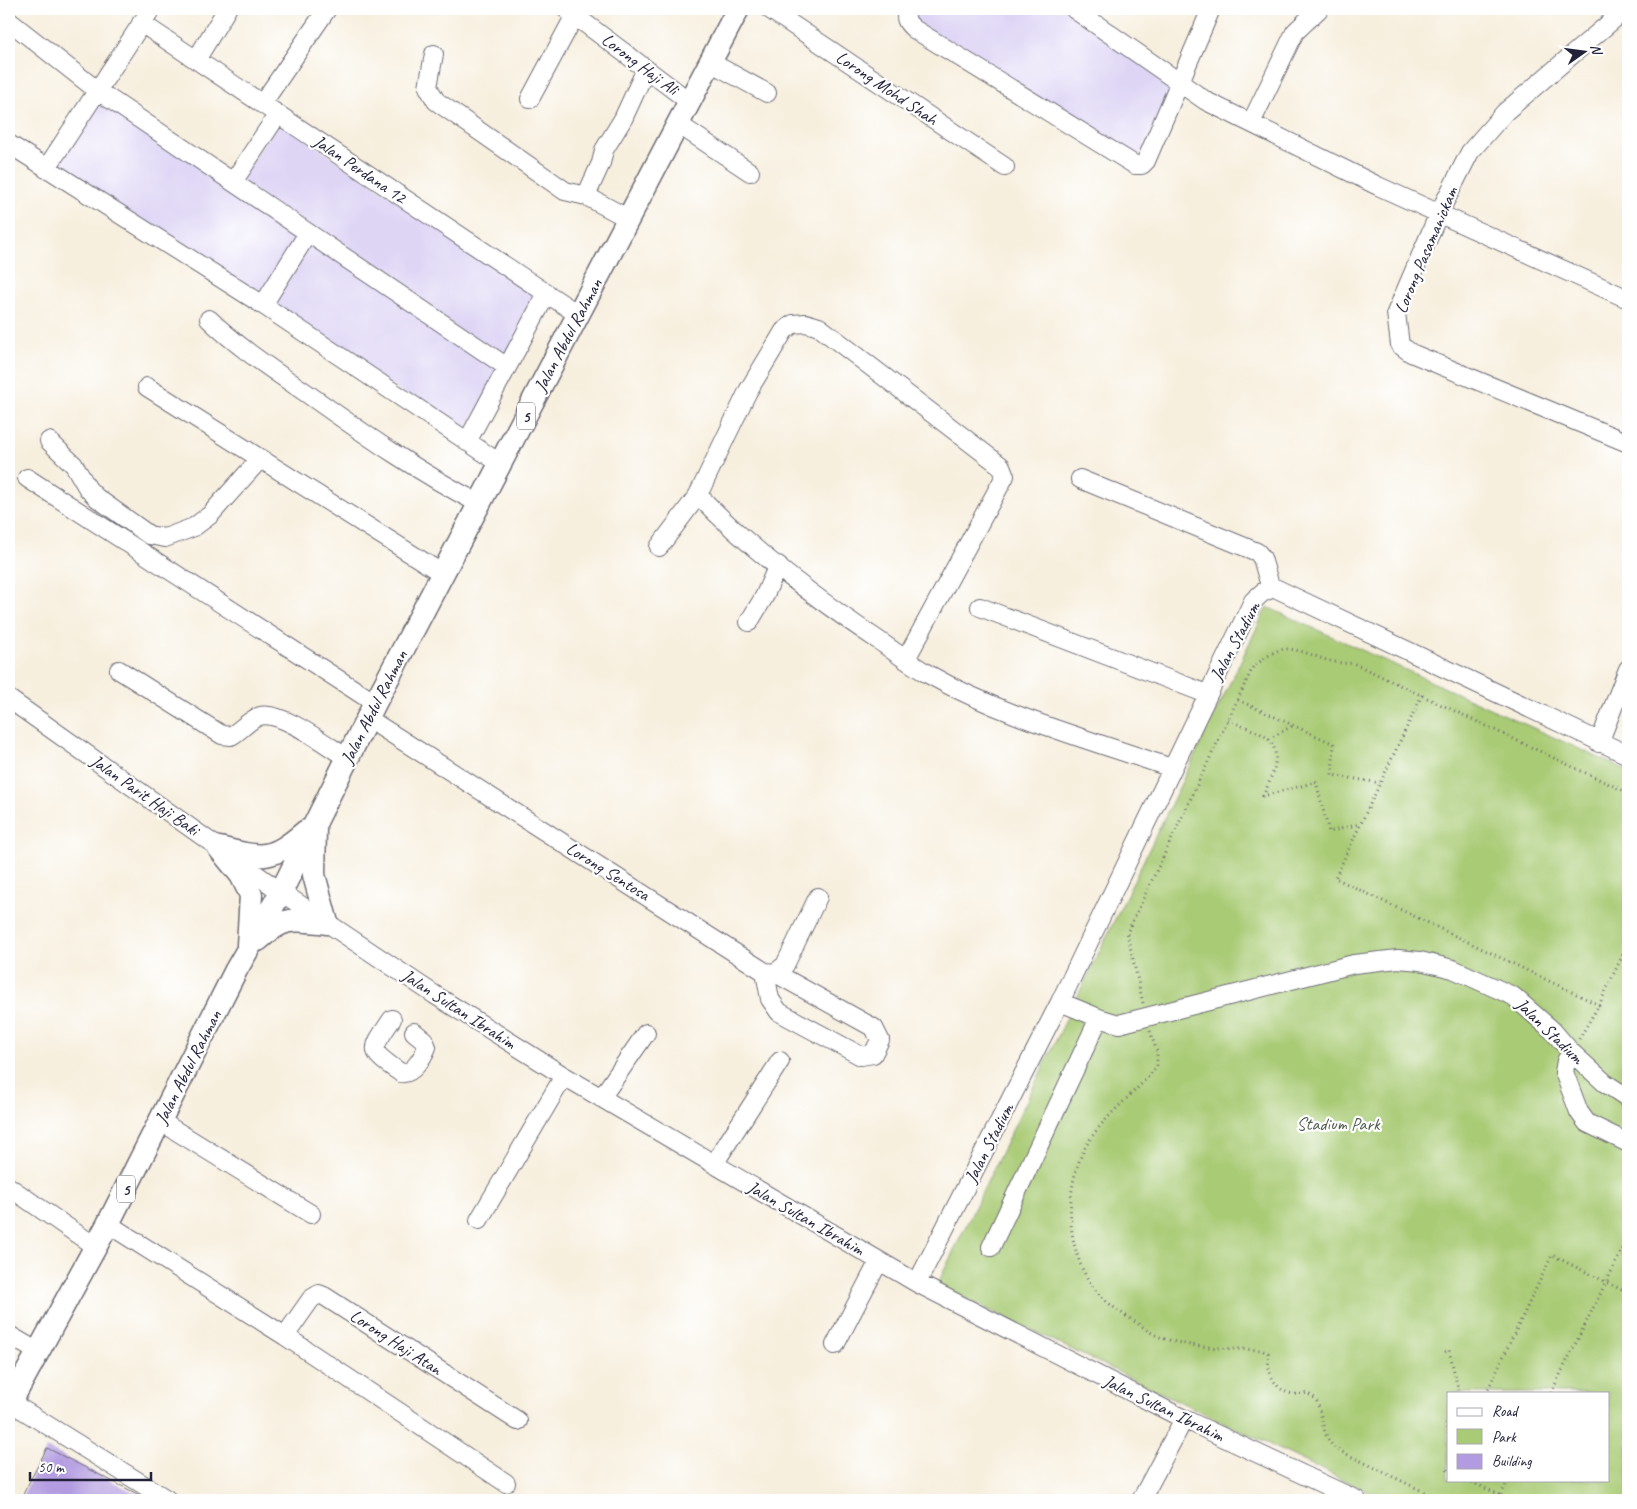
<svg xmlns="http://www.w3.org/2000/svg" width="1637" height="1509" viewBox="0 0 1637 1509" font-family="Caveat,sans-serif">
<rect width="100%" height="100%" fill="#fff"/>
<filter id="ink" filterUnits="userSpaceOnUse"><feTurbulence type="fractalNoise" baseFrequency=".02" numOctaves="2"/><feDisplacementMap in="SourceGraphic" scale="10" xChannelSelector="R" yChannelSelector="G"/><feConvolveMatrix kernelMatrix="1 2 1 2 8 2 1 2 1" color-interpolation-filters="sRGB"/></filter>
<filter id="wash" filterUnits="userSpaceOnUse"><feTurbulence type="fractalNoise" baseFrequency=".0096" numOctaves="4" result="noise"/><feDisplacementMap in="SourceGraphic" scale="20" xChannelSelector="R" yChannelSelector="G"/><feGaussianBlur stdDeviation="1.12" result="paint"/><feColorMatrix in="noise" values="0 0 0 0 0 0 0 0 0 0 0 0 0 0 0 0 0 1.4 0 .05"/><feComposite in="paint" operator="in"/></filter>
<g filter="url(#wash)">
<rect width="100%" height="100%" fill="#f7efde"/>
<path fill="#ded5f5" d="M911,9H1064L1174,87L1137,161L915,25Z
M101,97L234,187L278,121L540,295L465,434L55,167Z"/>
<path fill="#a9cb75" stroke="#667658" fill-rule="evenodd" d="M1267,607L1628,771V1500H1385L937,1285ZM1448,1393H1608V1480H1448Z"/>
<g id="blocks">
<path fill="#b29be0" d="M47,1448L147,1499L148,1500H20Z"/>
</g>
</g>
<g filter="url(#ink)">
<use href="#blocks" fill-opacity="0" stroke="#6d6a74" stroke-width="1"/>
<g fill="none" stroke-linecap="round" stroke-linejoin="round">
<g stroke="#6d6a74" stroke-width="20">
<path id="minor" d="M566,9L690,102
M769,9L1005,167
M908,9C904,18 906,22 914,29L1135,165H1142L1146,161L1211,9
M1074,9L1206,101L1378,186L1628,299
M1626,9L1505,112L1470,152L1439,213L1396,313L1400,345L1411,353L1628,443
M9,21L98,91L507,367
M141,23L579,315
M434,54L428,87L436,101L565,191L586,196
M196,60L227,9
M710,62L767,93
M530,99L575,15
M262,104L327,9
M1251,123L1295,32L1319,9
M678,124L750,172
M9,144L263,305L501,464
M46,169L151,9
M233,182L278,114
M629,219L586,196L601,163L604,150L623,119L646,69
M263,305L308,233
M209,319C240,349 276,372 312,397C367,436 420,473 480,504
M147,387L443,574
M49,441L74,465L88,489L97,498L149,535L165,538L194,527L210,515L260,459
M467,442L547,293
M27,478L375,703
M1080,479L1257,552L1262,558L1271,589
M698,495C751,550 815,598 878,640C894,651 910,664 928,674C1002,716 1091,740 1171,768
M659,547L698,495L748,391L784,331L793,324L806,323L819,327L1001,466L1005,476L906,659
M980,607L1207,694
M749,622L764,597L778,565
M119,670L222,735L231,736C240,731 250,719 260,716C281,710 329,747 347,758
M9,699L281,892L435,995L564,1076L917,1283L1184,1419L1357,1500
M367,718L765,972L775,973L785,965L818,897
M1599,743L1628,669
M765,972L770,999L779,1012L861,1056L873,1054L880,1040L874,1028L775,973
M1060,1002L1099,1018L1119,1024L1354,964L1398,959L1420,961L1453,969L1513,996L1552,1030L1571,1052L1605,1083L1628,1098
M392,1019C370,1052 368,1050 401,1073C413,1075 423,1057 427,1047L424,1040L414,1032
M1571,1052L1566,1061L1564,1072L1579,1112L1587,1123L1628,1143
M601,1098L646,1033
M160,1121L311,1214
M714,1164L780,1061
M9,1187L96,1247
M479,1220L564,1076
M108,1224L285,1336L506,1483
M991,1247L1099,1018
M917,1283L1060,1002L1253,601L1263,592L1275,588L1628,755
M9,1335L38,1352
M285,1336L311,1299L319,1294L324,1296L518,1421
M835,1345L879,1261
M10,1402L168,1500
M1141,1500L1184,1419"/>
</g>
<g stroke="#6d6a74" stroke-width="25">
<path id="major" d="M219,848L241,875L251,895L248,945
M219,848C263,859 271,861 306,831
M258,940C285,916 293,919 327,923L314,875L315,827
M9,1405L108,1224L236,970L281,892L375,703L738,9"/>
</g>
<path stroke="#6d6a74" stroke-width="3" stroke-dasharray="1 4" stroke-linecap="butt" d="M1422,695L1335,878L1599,1005L1628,944
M1238,700L1334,744L1332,775L1380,783
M1228,720C1239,725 1250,728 1261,734C1287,748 1272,776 1263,796L1316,782L1329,832L1360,824
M1269,739L1292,726
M1143,1003L1127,933L1253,667C1263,660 1275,648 1288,649C1312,651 1325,665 1353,663L1628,793
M1150,1031L1157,1052V1066C1135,1095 1099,1118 1083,1152C1065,1190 1066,1244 1089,1281C1100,1299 1119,1312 1137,1323C1144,1328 1152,1334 1160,1337C1192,1349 1228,1348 1261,1350L1268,1353C1269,1358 1268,1363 1269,1368C1273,1388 1288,1398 1307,1393L1316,1399C1323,1417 1321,1435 1336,1449L1441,1500
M1579,1039L1599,1005
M1445,1352L1449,1350L1459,1393
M1486,1393L1552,1255L1628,1293
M1551,1393L1628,1238
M1448,1420L1445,1421L1448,1433
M1448,1469V1472
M1467,1480L1511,1500
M1501,1495L1508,1480"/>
<use href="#minor" stroke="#fff" stroke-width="18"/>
<use href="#major" stroke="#fff" stroke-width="22"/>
</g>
</g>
<g text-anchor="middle" stroke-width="4.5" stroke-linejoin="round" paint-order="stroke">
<g fill="#fff" stroke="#646476" stroke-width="1">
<rect x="517" y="402.5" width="18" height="27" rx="4"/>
<rect x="117" y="1175.5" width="18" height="27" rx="4"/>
</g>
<g font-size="16" font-weight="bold" fill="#22223b">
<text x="526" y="422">5</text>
<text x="126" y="1195">5</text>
</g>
<g font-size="18" fill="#22223b" stroke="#fff">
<text transform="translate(640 64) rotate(37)" y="6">Lorong Haji Ali</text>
<text transform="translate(887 88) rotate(34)" y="6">Lorong Mohd Shah</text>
<text transform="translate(360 169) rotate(34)" y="6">Jalan Perdana 12</text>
<text transform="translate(1426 250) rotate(-67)" y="6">Lorong Pasamanickam</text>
<text transform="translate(568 335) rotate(-62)" y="6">Jalan Abdul Rahman</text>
<text transform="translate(1235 641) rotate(-62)" y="6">Jalan Stadium</text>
<text transform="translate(374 707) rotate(-63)" y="6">Jalan Abdul Rahman</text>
<text transform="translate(145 795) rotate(35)" y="6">Jalan Parit Haji Baki</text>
<text transform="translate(608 871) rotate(32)" y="6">Lorong Sentosa</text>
<text transform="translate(459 1009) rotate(33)" y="6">Jalan Sultan Ibrahim</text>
<text transform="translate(1550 1031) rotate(44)" y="6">Jalan Stadium</text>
<text transform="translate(188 1067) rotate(-63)" y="6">Jalan Abdul Rahman</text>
<text transform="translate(989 1143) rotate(-63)" y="6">Jalan Stadium</text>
<text transform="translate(806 1218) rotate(30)" y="6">Jalan Sultan Ibrahim</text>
<text transform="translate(396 1342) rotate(33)" y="6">Lorong Haji Atan</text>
<text transform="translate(1164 1408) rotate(26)" y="6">Jalan Sultan Ibrahim</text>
</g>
<g font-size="18" fill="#515d4f" stroke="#fff">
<text x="1338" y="1130">Stadium Park</text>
</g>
</g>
<rect width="1637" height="1509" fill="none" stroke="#fff" stroke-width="30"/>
<rect x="1447" y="1392" width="162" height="90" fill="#ffffff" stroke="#a7a7b1"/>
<rect x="1457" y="1408" width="25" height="8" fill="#ffffff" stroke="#a7a7b1"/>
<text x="1492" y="1416" font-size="15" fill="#22223b">Road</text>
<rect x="1457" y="1429" width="25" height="15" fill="#a9cb75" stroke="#a7a7b1"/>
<text x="1492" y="1442" font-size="15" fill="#22223b">Park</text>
<rect x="1457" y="1454" width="25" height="15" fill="#b29be0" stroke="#a7a7b1"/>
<text x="1492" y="1466" font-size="15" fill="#22223b">Building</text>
<g transform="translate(1584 52) rotate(76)" stroke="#ffffff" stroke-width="4" paint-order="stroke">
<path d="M0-4L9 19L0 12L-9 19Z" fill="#22223b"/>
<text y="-8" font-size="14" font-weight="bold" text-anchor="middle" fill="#22223b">N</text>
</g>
<path d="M30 1472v8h121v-8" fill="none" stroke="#22223b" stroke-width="2.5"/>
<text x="38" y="1472" font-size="15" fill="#22223b" stroke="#ffffff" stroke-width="4" paint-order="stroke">50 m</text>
</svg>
